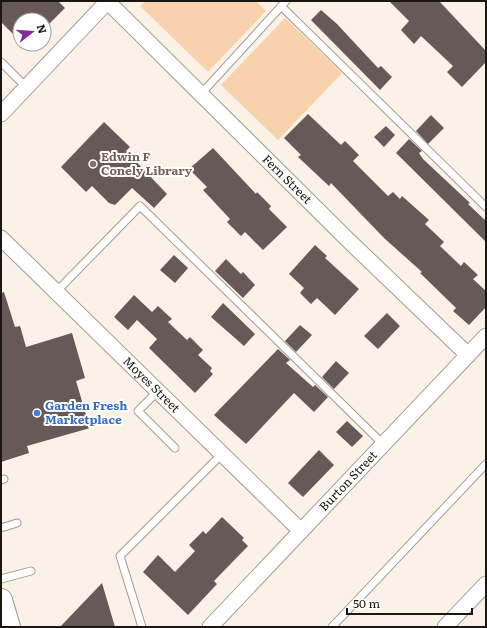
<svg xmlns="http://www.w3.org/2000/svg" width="487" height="628" viewBox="0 0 487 628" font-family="Literata,serif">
<rect width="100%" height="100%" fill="#fbf1e7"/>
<path fill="#f7d2ac" d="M146,1H256L266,11L208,72L140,6Z
M285,18L342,73L278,140L221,85Z"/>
<path fill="#665958" d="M1,1H58L65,8L44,29V20H20V41L1,22Z
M389,1H439L486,51V62L462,87L447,72L453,66L421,36L414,44L401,30L409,21Z
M321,10L337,24L378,68L381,66L392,77L380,90L311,20Z
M308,114L341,145L345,141L359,155L353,161L388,196L393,192L400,199L402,196L429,220L425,224L444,242L440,246L461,266L464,262L478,275L473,279L486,291V307L469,325L453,311L456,308L420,273L422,272L384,238L331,183L329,186L298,157L301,155L284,138Z
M431,115L444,128L428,144L416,131Z
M104,122L130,147L126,151L167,194L154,208L132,188L115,205L109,203L92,186L86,192L61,167Z
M386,126L395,135L384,147L374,137Z
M409,139L422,151L419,153L423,159L470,203L468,204L486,221V242L396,153Z
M213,148L256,194L257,192L271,206L269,209L287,227L263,250L245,232L241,236L227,222L230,219L203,190L207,187L189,169Z
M315,245L327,256L325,258L359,289L335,315L317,298L311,304L300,293L304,288L289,274Z
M174,255L188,268L175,283L160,270Z
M226,259L241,274L243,272L255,285L243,298L215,271Z
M4,292L15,327L20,326L26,347L72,333L85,378L76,381L90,428L27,446L29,453L1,462V293Z
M134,295L152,312L158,306L172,319L168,322L187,340L190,337L203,350L198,355L212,368L210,371L213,374L195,393L149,348L157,339L137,320L128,330L114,317Z
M223,303L255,334L244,346L211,317Z
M387,313L400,326L378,349L364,336Z
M300,325L312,335L296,352L285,341Z
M278,349L290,360L286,363L313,387L315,385L328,397L314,412L294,393L246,444L214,415Z
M336,361L349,373L334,389L322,377Z
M347,421L363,436L352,447L336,432Z
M319,450L334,465L303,497L288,483Z
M222,517L244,538L242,540L248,546L214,581L217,584L188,615L143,572L158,555L175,572L195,551L189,545L203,531L206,534Z
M102,583L115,627H60Z"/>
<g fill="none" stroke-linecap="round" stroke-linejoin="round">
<g stroke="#a49b91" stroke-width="9">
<path id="service" d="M281,6L486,207
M1,62L26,87
M201,94L286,1
M56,292L140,206L383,444
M158,391L138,411L175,448
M1,480L4,479
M1,528L17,523
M1,579L31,571
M142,627L120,556L222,454
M332,627L486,464"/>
</g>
<g stroke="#a49b91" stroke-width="17">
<g id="minor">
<path id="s1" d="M108,2L347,239L468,355"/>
<path d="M1,114L108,1"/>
<path id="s2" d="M1,238L301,531"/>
<path id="s3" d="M210,627L486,336"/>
<path d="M445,627L486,584"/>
</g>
</g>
<g stroke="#a49b91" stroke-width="24">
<path id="primary" d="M1,600L9,627"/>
</g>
<use href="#service" stroke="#fff" stroke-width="7"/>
<use href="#minor" stroke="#fff" stroke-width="15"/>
<use href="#primary" stroke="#fff" stroke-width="22"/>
</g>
<circle fill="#8d6e63" stroke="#fff" stroke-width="1.5" cx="93" cy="164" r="4"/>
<circle fill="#3f7fe0" stroke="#fff" stroke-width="1.5" cx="37" cy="413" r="4"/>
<g text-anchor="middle" stroke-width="4" stroke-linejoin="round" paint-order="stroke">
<g font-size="12" font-weight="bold" fill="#785e54" stroke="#fff" text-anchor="start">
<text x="101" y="161">Edwin F<tspan x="101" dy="14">Conely Library</tspan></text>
</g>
<g font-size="12" fill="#1a1713" stroke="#fff">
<text dy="4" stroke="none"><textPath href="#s1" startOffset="252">Fern Street</textPath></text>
<text dy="4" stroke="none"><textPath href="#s2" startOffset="210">Moyes Street</textPath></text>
<text dy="4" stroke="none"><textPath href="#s3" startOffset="201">Burton Street</textPath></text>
</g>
<g font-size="12" font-weight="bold" fill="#366cbe" stroke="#fff" text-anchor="start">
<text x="45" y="410">Garden Fresh<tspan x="45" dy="14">Marketplace</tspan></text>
</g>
</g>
<rect width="487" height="628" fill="none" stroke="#1a1713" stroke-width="4"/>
<g transform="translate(32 32) rotate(73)"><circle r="19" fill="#ffffff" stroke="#a3a2a1"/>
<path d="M0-3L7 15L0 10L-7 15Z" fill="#862d99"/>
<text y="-6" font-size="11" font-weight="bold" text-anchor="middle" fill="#1a1713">N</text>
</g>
<path d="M347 608v6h125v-6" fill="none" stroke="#1a1713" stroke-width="2"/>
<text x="353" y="608" font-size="12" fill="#1a1713" stroke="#ffffff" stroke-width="3" paint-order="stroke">50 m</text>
</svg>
